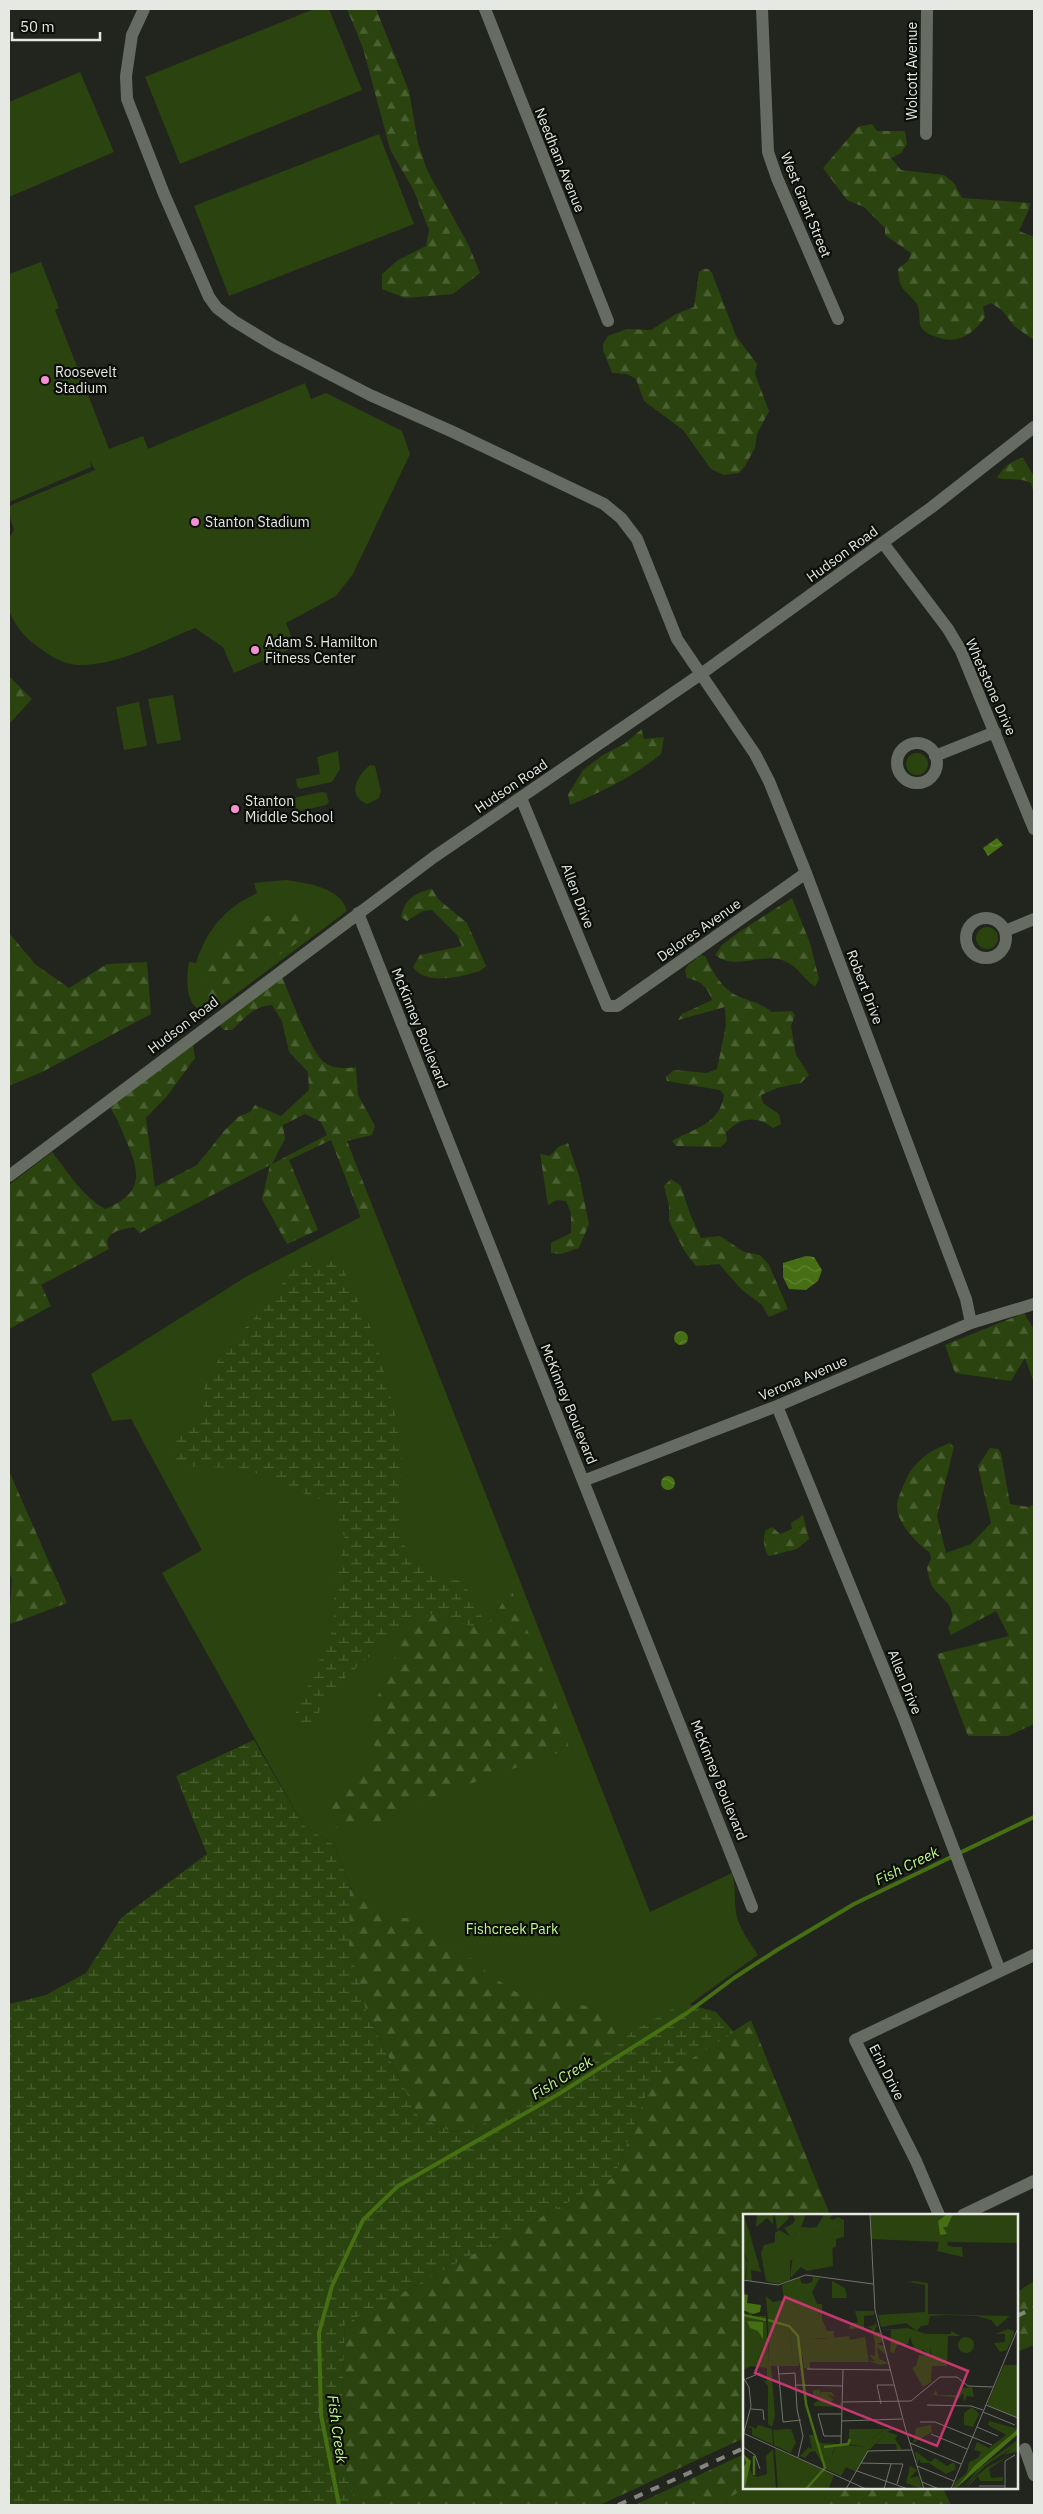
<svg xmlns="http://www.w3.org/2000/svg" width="1043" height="2514" viewBox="0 0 1043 2514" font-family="'IBM Plex Sans',sans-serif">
<defs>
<pattern id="forest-firs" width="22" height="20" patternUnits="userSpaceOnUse" patternTransform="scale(1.25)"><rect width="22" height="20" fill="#2b440f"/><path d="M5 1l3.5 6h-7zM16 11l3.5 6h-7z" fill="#4a5f32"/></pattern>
<pattern id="wetland-marsh" width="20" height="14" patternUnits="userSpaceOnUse" patternTransform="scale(1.25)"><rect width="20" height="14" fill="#2b440f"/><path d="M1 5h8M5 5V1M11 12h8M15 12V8" fill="none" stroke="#4a5f32"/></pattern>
<pattern id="water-waves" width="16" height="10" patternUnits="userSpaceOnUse" patternTransform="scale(1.25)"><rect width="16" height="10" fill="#466e12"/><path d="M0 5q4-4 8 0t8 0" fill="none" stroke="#618334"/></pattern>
</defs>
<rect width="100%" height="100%" fill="#21251d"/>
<path fill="#2b440f" d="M314,9H329L362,90L180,164L145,77Z
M80,72L114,152L9,197V102Z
M379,134L414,224L229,296L194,206Z
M41,262L59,308L55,310L109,449L143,436L148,449L305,383L311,399L326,393L402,431L410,454L353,574L336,596L286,623L293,641L288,643L290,649L234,673L223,647L195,628C159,642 118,666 78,665C63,664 48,655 37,646C24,637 15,625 9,611V538L14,530L9,514V506L95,470L90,461L91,467L9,502V274Z
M173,695L181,740L157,744L148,699Z
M139,702L147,746L124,750L116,707Z
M338,751L340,769L332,782L300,789L297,786L296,779L320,774L317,757Z
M906 764a11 11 0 1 1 22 0a11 11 0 1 1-22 0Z
M370,765L375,766L381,791L379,798L367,804C346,795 357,776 370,765Z
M322,792L326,793L329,802L326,805L300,811L296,808L294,800L297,797Z
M286,880C306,883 341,887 347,911L212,1012C186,1015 185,982 189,962L196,963C207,929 225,908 257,893L254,883Z
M976 938a11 11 0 1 1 22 0a11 11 0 1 1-22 0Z
M374,1210L650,1912L732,1873C736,1887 734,1899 736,1912C738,1928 750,1942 758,1955L628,2049L443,2123L334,1845L303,1825L162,1573L202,1550L131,1419L112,1421L91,1374L249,1275Z
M744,2488H834L846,2505H669Z"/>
<path fill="url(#forest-firs)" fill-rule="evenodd" d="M347,9H376L409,91L418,143L427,170L469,246L480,273L453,294L405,298L382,289V274L398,260L426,246L429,230L414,191L390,149L363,48Z
M872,124L877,131H905L907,144L901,153L891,158L901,170L944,175L954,183L962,198L1030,203L1029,209L1019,231L1032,236L1034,234V340L1014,326L1002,310L991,303L983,307L985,317C974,334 957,345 937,337C930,335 925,333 921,327C918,320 921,310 917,304C904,287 900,293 898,269L908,261L911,253L885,235V228L864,207L847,200L823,168L858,127Z
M703,269H708L712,273L736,336L757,364L755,374L769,411L757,434L755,448L745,466L739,473L724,475L711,469L683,430L644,401L636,379L627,374L612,373L603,350V344L608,336L627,329L651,330L676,314L694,307L699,272Z
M1023,458L1034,476V494L1031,483C1019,477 1009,481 997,478C1001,469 1013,459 1023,458Z
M9,676L32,699L9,724Z
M642,729L644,739L664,737L661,754C632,777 604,791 570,805L568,795L583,770L603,755L624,744Z
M432,889L438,899L467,923L486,966L480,971C460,977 426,986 413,967L420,955L462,946L457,935L432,910L423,911L407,921L401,917C405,899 414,893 432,889Z
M792,898L810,943L819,979L815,987C803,978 797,965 782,960C760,953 736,971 715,955L722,945L739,932Z
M292,909L311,926L308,935L205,1005C205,995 202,980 204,970C214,935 259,916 292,909Z
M9,933L35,964L69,988L107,964L147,962L151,1014L42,1072L9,1086Z
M701,955L705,956C713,972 722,990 740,997C755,1003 758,1002 772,1012L792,1011L795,1015L791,1026L796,1055L809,1075L801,1083L777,1088L761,1095L763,1103L779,1114L781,1124L773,1128C757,1115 741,1117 726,1132L727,1141L721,1147L676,1146L672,1141C693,1129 720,1124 724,1095L720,1090L667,1081L666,1077L674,1070L707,1073L717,1069L726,1025L725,1007L678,1020L682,1014L712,1000C707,986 701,981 687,978L685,970L688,965Z
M282,977C292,1000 306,1040 320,1058C328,1069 345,1069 356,1067L358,1095L375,1126L372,1135L347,1141L374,1210L361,1218L331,1140L289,1160L318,1230L287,1244L262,1199L270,1165L140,1233L134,1227C122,1229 101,1233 109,1249L41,1285L51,1306L9,1329V1185L52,1152C69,1173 81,1195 105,1209C140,1195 142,1177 128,1145C122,1131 118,1119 109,1106L193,1043L195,1058L167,1096L146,1118L155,1187L197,1165L225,1130L238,1117L250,1112L255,1105L281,1116L309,1090L308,1072L289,1052L282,1021L272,1005C256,1005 243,1019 232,1030H224L219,1024ZM305,1114L321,1122L327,1135L272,1164L285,1139L283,1125Z
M568,1143L579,1176L589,1224L579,1248L561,1254L551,1253V1243L571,1233V1213L566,1201L557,1200L548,1205L540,1154L550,1156L558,1147Z
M671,1179L681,1186L690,1214L701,1238L720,1236L744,1252L760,1255L769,1265L788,1309L769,1317L762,1305L742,1290L719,1264L696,1266L685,1252L669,1221V1206L664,1186Z
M1024,1313L1033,1328L1034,1383L1025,1358L1011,1381L955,1373L945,1345Z
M950,1443L954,1447L937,1516L946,1553L971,1544L991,1523L978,1466L990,1448L998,1449L1001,1453L1010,1504L1029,1507L1034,1504V1724L1008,1736H968L937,1654L1009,1636L996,1611L951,1635L948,1628C961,1604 940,1601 931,1584C929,1579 928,1573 927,1568L931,1559L930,1553C917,1543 898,1525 897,1507C897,1498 902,1490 905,1482C914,1461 929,1451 950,1443Z
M9,1471L67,1603L11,1624L9,1620L12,1579L9,1572Z
M803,1515L809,1539L797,1549L769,1556C764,1550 762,1537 766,1530L772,1527L780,1534L792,1529L791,1523Z
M512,1591L563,1722L569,1749L418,1802L374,1824L344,1830L326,1824L334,1802L363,1772L374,1747L371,1729L374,1701L385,1685L406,1626L431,1614C450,1619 484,1637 497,1613C502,1604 503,1598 512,1591Z
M345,1887L364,1895L382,1918H415L449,1940L493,1977L516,1992L596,2008L633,2031L618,2045L492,2120L463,2132L450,2131L418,2116L367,2014L339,1912Z
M751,2020L830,2215H744V2438L600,2505H356L340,2451L345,2324L614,2177L650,2085Z
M1034,2281V2345L1017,2352V2292Z
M744,2454L746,2488L716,2505H635Z
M818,2488H943L951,2505H827Z"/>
<path fill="url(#wetland-marsh)" d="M327,1258L343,1269L375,1337L396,1418L402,1454L400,1539L420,1567L464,1583L485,1623L475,1627L431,1614L400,1629L348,1675L333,1691L307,1731L296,1713L334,1627V1589L345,1539L334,1504L297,1491L244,1468L171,1466L176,1434L203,1421L204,1384L224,1351L263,1308L297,1264Z
M254,1740L303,1825L334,1845L350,1886L349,1945L367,2014L418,2116L450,2131L463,2132L492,2120L618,2045L633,2031L684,2003L716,2012L734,2032L650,2085L614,2177L345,2324L340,2451L356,2505H9V2004L46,1995L86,1973L121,1918L207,1854L176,1776Z"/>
<path fill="url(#water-waves)" d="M997,838L1003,845L988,856L983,848Z
M806,1256L814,1257L822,1270L818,1281L806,1290L789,1289L783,1277V1263Z
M674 1338a7 7 0 1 1 14 0a7 7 0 1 1-14 0Z
M661 1483a7 7 0 1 1 14 0a7 7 0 1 1-14 0Z"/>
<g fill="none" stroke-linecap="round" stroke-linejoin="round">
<path stroke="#466e12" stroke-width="4" d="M339,2505L321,2415L319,2333L332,2286L363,2220L398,2186L557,2095L687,2013L734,1978L777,1950L854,1904L1034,1817"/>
<path stroke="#666c62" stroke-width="12" d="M144,9L132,35L126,76L127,99L164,194L209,297L217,308L234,321L275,346L370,395L453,432L604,504L621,518L637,539L677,639L755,754L769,781L806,873L921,1180L966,1299L971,1323
M485,9L608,321
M762,9L768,152L777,178L838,319
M926,134L927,9
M883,543L948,629L961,651L1034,829
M897 763a20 20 0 1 1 40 0a20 20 0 1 1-40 0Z
M935,756L995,732
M521,798L607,1006H617L806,873
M358,913L752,1907
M966 938a20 20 0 1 1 40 0a20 20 0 1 1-40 0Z
M1005,931L1034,919
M9,1176L434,857L701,674L932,507L1034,427
M777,1406L905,1721L1000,1971
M583,1481L777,1406L971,1323L1034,1304
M939,2215L916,2161L855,2040L1034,1955
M963,2215L1034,2181
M1025,2449L1034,2475"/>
<path stroke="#82857e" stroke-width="4" stroke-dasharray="9 9" stroke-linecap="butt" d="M1017,2316L1034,2308
M618,2505L744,2448"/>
</g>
<g fill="#f591d2" stroke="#0c0e0a" stroke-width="2">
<circle cx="45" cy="380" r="5"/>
<circle cx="195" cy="522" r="5"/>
<circle cx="255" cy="650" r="5"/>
<circle cx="235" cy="809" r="5"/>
</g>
<g text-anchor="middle" stroke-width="4.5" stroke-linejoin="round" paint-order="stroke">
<g font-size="14" fill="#e6e9e3" stroke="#0c0e0a">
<text transform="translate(912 71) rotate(-90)" y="5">Wolcott Avenue</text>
<text transform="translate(560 160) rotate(68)" y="5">Needham Avenue</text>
<text transform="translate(806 205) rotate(68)" y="5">West Grant Street</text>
<text transform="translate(842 554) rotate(-36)" y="5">Hudson Road</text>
<text transform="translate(991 687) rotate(66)" y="5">Whetstone Drive</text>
<text transform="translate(511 786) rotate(-34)" y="5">Hudson Road</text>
<text transform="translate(578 896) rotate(69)" y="5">Allen Drive</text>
<text transform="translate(699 930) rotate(-35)" y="5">Delores Avenue</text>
<text transform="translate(865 987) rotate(69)" y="5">Robert Drive</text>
<text transform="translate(183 1025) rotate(-37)" y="5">Hudson Road</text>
<text transform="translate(420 1028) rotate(68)" y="5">McKinney Boulevard</text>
<text transform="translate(803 1378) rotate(-23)" y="5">Verona Avenue</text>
<text transform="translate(569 1404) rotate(68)" y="5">McKinney Boulevard</text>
<text transform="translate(905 1682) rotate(68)" y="5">Allen Drive</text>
<text transform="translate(719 1780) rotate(68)" y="5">McKinney Boulevard</text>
<text transform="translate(887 2072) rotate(63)" y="5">Erin Drive</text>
</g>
<g font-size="14" fill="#e6e9e3" stroke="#0c0e0a" text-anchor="start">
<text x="55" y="377">Roosevelt<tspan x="55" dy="16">Stadium</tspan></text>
<text x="205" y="527">Stanton Stadium</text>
<text x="265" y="647">Adam S. Hamilton<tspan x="265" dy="16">Fitness Center</tspan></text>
<text x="245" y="806">Stanton<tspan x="245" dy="16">Middle School</tspan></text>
</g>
<g font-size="14" fill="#bef887" stroke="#0c0e0a">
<text x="512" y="1934">Fishcreek Park</text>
</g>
<g font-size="15" font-style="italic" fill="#bff988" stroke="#0c0e0a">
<text transform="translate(907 1866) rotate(-26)" y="5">Fish Creek</text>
<text transform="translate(562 2078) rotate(-31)" y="5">Fish Creek</text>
<text transform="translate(337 2429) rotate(82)" y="5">Fish Creek</text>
</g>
</g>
<g transform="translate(743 2214)">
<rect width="275" height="275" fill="#21251d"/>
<path d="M36,16L52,25V42L47,47V66L34,70L23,67L18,39L21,31L32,28V19ZM6,18L18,58L8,56L9,67L3,66ZM0,102L21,106L24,143L14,146L0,135ZM106,122L107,126L122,123L126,148H67V155L61,154L58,127ZM188,122H205L204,152H189L188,168L180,173L169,154L173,152L176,141L188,142ZM215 131a8 8 0 1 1 16 0a8 8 0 1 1-16 0ZM15,211L29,215L30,231L9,221V214L4,213L7,212L13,215ZM48,215L52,229L48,239L31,231L30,216ZM141,216H147L126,236L113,258L103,253L98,262L83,255L94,230L123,233L125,227ZM32,234L49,242V262L44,267L42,275H35Z" fill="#2b440f"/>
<path d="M32,0H44L46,4L34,16ZM49,0H63L58,13L71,14L53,16L52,25L47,22L41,14L50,10L52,5ZM127,0H275V29L205,28L204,31L210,33H219L220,43L194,37L196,28L128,25ZM101,11V23L93,25V33L89,34V21ZM170,67L185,69V100L267,102L254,113L248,106L234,102L205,101L187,102L185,111L178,112L174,117L163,109L138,113L135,101L182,98V71L166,68L158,71ZM4,96L8,97L9,102H23L26,152L25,108L46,114L49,137L55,143L56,152H28L32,201L29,213L25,210V172L20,166L24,167V154L8,152L0,156V134H10L13,143L24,141L20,109L12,106L4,108L0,99L6,101ZM112,97H131V101L121,102V114L106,115L107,110L115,108ZM131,108L134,111L131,118H137L140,127L134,130L141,132L142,140L134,133L136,145L146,149L137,151L126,147H132L126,141L132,142V129L128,114L123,113L132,111ZM165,114L183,120H208V117L217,122H189L187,141L180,136L173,139L167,123L165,130L154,131L151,139L147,138L148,116H138ZM265,115L271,117V120L264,136L257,138L251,129L262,128V120H252ZM59,125L68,124L81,126L59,143ZM83,127L95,139L94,147H81ZM229,173L231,183L224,182L221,188L220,179L216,184L190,181L193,176L195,181H217L218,174ZM70,176H77V182L78,178H89L92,183L84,180L91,186L86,189L96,191L100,186L98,193L72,192L70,190L76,186L70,183ZM229,193L236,200L230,213L221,211V199ZM246,207L275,215L232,251L212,275H210L212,268L224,259L226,248L235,244L238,238L231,236L234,228L246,234L263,221L245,211ZM188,211L189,218L170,229L173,214ZM48,215L53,229L47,237L44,234L51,224L48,226L35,216ZM106,215H150V216H141L125,227L123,233L106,230ZM144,218L155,221L152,225L159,235L154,236L153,230H133ZM66,221H71L77,229L94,230L89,239V250L83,255L72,237L67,238L62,244L57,242L66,233L69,235ZM275,226V237L261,241L269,234L243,251L219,275L236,254ZM172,237L187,248L192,244L204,252L211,248L213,255L203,260L186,249H178L176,245L174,250ZM267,241L246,255L248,264L260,263V267H237L235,262L223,275L230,265L243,254ZM167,252L174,256L167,264L176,262L179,275L163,269Z" fill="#2b440f"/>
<path d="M0,0L11,31L6,19L5,47L0,37L4,48L2,65H0ZM14,0H30V10L24,4L13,13ZM81,0H91L87,4L90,6L95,3L101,6V11L89,21L90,52L64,57L58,53L47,64L53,16L74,13ZM57,63L58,69L63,70L69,68L70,63L77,64L69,78L74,90H79V105L84,117H91V124L59,125V148L56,150L49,137L46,114L25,108L23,82L30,88L41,86L39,71ZM89,67L102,74L104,84H89ZM113,126L124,144L101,141L93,144L95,138L90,128L106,137ZM79,230L92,233L85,249L80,243ZM30,235L33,275H2L7,254L9,261L15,263L24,260L23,242ZM49,242L91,261L86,274H42L44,263L49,262Z" fill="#2b440f"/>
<path d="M261,151H275V204L244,191Z" fill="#2b440f"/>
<path d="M204,0H210L204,13H200L204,20L197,21L195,7ZM0,80L5,81L4,89L18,91L17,98L10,100L0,96ZM4,107L20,108V125L15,117L7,114ZM275,215V220L212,275L232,251ZM0,240L8,247L2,275L0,254L3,249Z" fill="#466e12"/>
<path fill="none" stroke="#466e12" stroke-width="2.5" d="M0,101L23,106M25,106L46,112L55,122L63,190L82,254L63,275M81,233L105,230L107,225M11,261V242"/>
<path fill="none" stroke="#70736c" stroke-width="1" d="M127,0L132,96L162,213L181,275M0,66L35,71L63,61L130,70M35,152L40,208L58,206M64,155L148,156M36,160L52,159L54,195L60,222L55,243M0,163L6,173L8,192L0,222M3,165L17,159M53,171L100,172M100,188L168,187L197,163H214L225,172L250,173M138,190L134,171H151M184,191L228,192L240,196M243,191L275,204M8,195L20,196L21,206M240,198L272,211M98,200H75L81,222H98M98,207L159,205M177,208H192L249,231M234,213L255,222M0,219L123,275M188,220L224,235M167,229L218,250M98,230L100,156M0,233L12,241L17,255M118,249L160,250L154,270M174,252L211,267M114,257L165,275M179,268L196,275M236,272H262M103,275L125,237L169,236M141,275L148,250M208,275L275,114M262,275V247L272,241"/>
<path fill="#c7376f" fill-opacity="0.15" stroke="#c7376f" stroke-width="2.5" d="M42,83L225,157L194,232L12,159Z"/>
<rect width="275" height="275" fill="none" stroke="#e6e9e3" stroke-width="2.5"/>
</g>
<rect width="1043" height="2514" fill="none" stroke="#e6e9e3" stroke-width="20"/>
<path d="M12 32v8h88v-8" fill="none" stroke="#e6e9e3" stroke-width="2.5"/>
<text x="20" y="32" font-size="15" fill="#e6e9e3" stroke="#0c0e0a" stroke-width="4" paint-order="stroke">50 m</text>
</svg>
